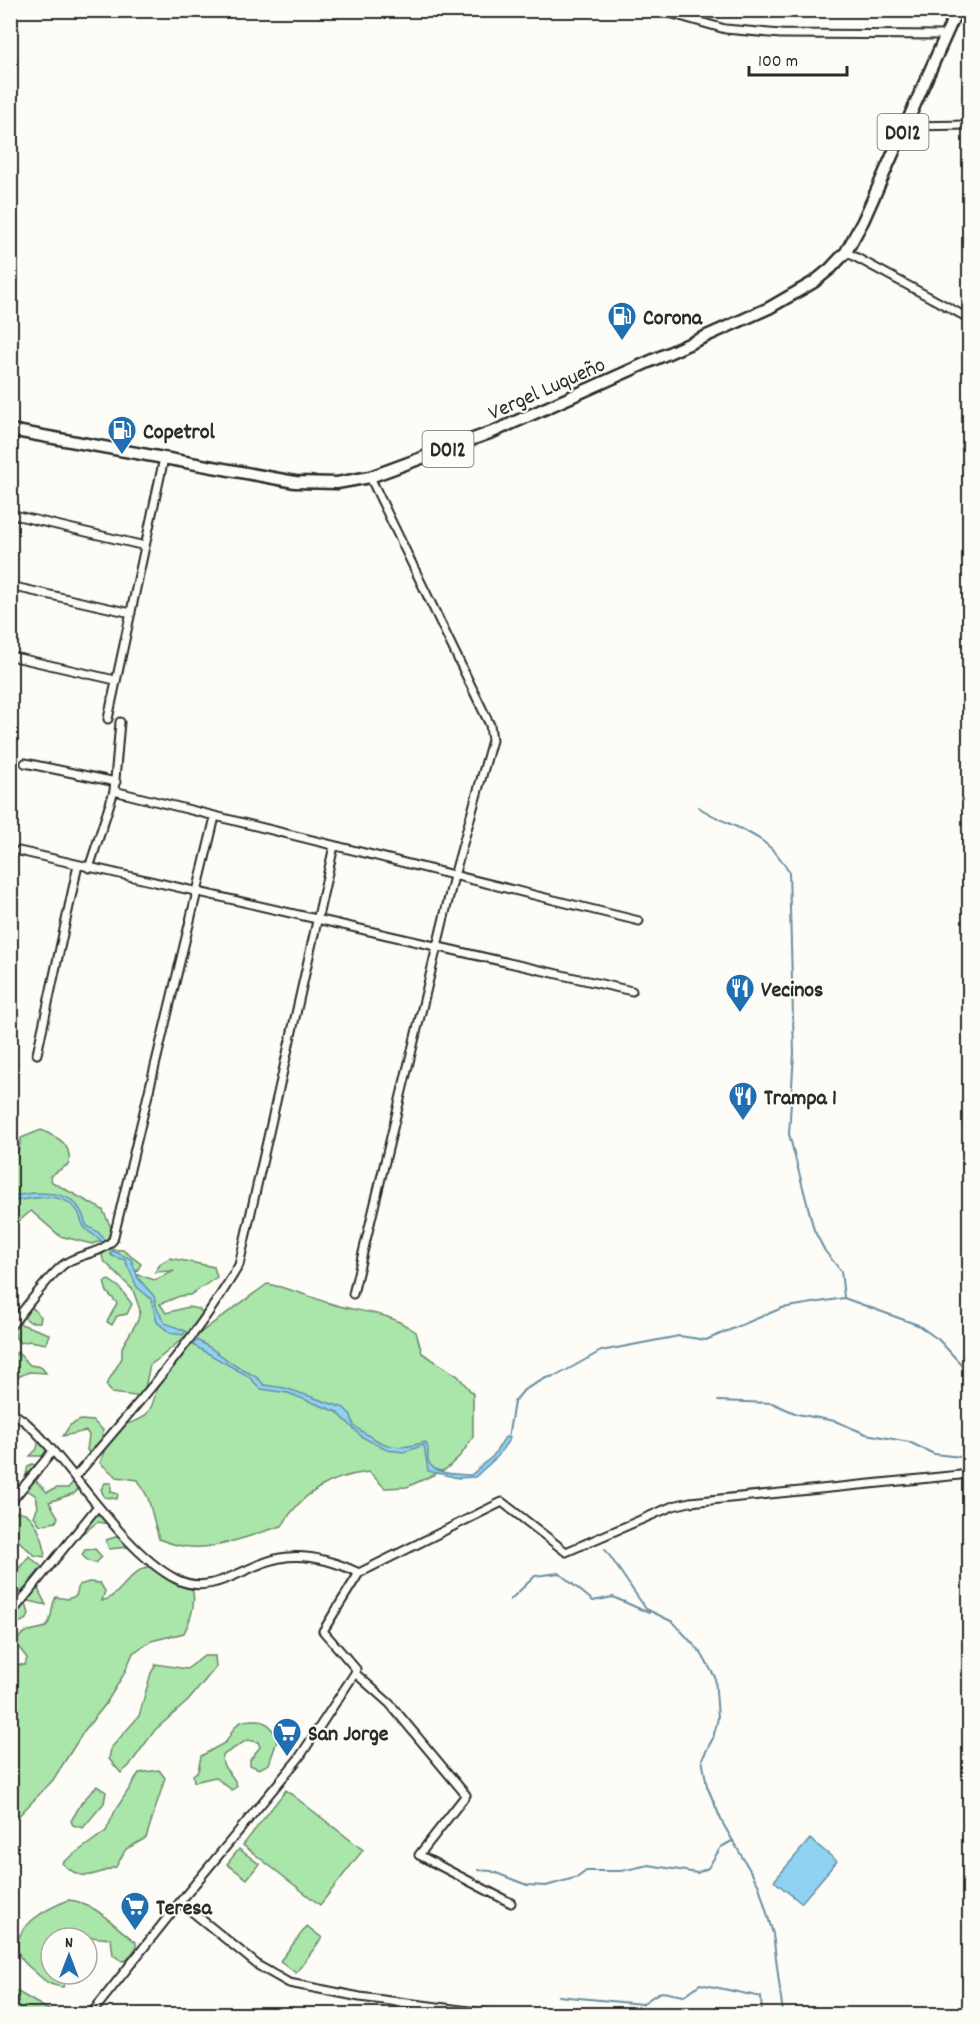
<svg xmlns="http://www.w3.org/2000/svg" width="980" height="2025" viewBox="0 0 980 2025" font-family="Dekko,sans-serif">
<rect width="100%" height="100%" fill="#fdfcf7"/>
<filter id="ink" filterUnits="userSpaceOnUse"><feTurbulence type="fractalNoise" baseFrequency=".0167" numOctaves="2"/><feDisplacementMap in="SourceGraphic" scale="12" xChannelSelector="R" yChannelSelector="G"/><feConvolveMatrix kernelMatrix="1 2 1 2 8 2 1 2 1" color-interpolation-filters="sRGB"/></filter>
<g filter="url(#ink)">
<path fill="#aae5aa" stroke="#6a886a" stroke-width="1.5" d="M41,1130C57,1137 72,1143 69,1164L50,1176L52,1182L103,1210L112,1230L107,1239L92,1244L60,1236L31,1211L11,1228V1161L19,1149L21,1138Z
M101,1249L123,1250L141,1264L135,1274L155,1280L174,1271L155,1272L161,1263L170,1258L214,1267L217,1277L190,1295L180,1296L160,1304L166,1313L188,1307L199,1309L207,1318C200,1329 190,1331 181,1340C170,1349 162,1357 150,1365L143,1397L112,1393L106,1385L122,1358V1347L138,1320L140,1310L133,1290L103,1260Z
M109,1280L119,1287L132,1304L127,1314L117,1316L112,1325L107,1322L117,1303L107,1292L104,1282Z
M267,1284C289,1288 308,1296 329,1303C365,1315 381,1308 416,1332L422,1353L458,1376L473,1394V1437L461,1455L446,1469L407,1487L385,1488L369,1472C332,1476 301,1493 282,1526C238,1538 203,1559 159,1539L148,1498L138,1480L117,1477L100,1463L113,1426C163,1421 147,1400 166,1367C183,1340 240,1305 267,1284Z
M22,1305L34,1309L41,1317L40,1322H30L21,1315Z
M15,1322L49,1334L46,1344L30,1341L20,1343C14,1338 13,1329 15,1322Z
M17,1352L30,1365L41,1367L46,1373L29,1372L18,1377L11,1375L12,1358Z
M81,1420L93,1421L103,1430L101,1444L92,1456L87,1450L89,1435L86,1431L63,1436L70,1425Z
M39,1438L47,1449L43,1456H30L37,1449Z
M32,1464L42,1467V1472L36,1481L47,1492L57,1488H68L75,1480H85L75,1493L49,1502L58,1517L56,1522L40,1525L34,1516L38,1507L36,1496L23,1487L28,1466Z
M105,1483H111V1492L118,1494L117,1499L104,1497L101,1489Z
M10,1510C15,1513 20,1511 25,1513C36,1519 47,1546 44,1557L34,1555L11,1534V1527H13L11,1525Z
M97,1510L109,1524L98,1522L80,1535H76Z
M122,1535L128,1547L109,1549L106,1540Z
M95,1549L102,1557L96,1563L88,1561L82,1555L85,1550Z
M29,1556L42,1567L31,1580L38,1581L39,1591L46,1605L25,1600L29,1614L27,1619L16,1624L11,1632L12,1600L25,1592L28,1585L20,1593L11,1585V1578Z
M151,1566L190,1583C198,1599 192,1617 184,1633L151,1641L133,1653L124,1674L105,1705L84,1731L53,1780L11,1824V1664L25,1665L27,1658L17,1645C18,1629 34,1631 46,1627C54,1617 50,1607 56,1597L67,1599L76,1596L79,1585L89,1582L100,1583L105,1591L102,1601C122,1596 129,1569 151,1566Z
M204,1656H215L216,1667L188,1701L155,1730L129,1766L121,1773L109,1759L111,1748L139,1716L151,1673L156,1664L187,1669Z
M259,1720L269,1725L278,1738L269,1764L259,1769L250,1765V1760L260,1747L258,1742L247,1740L223,1755C219,1769 235,1774 237,1786L232,1790L215,1777L194,1782L193,1775L198,1771L201,1756L226,1742C237,1725 234,1719 259,1720Z
M159,1770L165,1778L146,1838L126,1849L116,1867C92,1875 82,1883 62,1863L106,1831L115,1811L139,1773Z
M97,1786L106,1792L104,1803L83,1828L73,1825L71,1821L82,1802Z
M286,1790L363,1850L320,1905L243,1845Z
M239,1849L259,1864L247,1879L227,1864Z
M69,1900C95,1902 116,1928 136,1942V1948L127,1960L122,1961L113,1955L111,1939L90,1937L88,1942L94,1952L91,1956L87,1955V1938H51V1946L45,1951V1962L51,1967V1974H60L65,1982L63,1987C48,1985 45,1981 35,1972C29,1967 22,1962 19,1954C9,1927 50,1907 69,1900Z
M307,1926L322,1938L296,1973L280,1961Z
M11,1988L56,2014H11Z"/>
<path fill="#8fd2f1" stroke="#678fa2" stroke-width="1.5" d="M34,1193C49,1193 70,1193 79,1208C83,1213 84,1220 87,1226L98,1232L106,1241L103,1243C98,1236 90,1234 85,1228C80,1222 81,1212 74,1207C57,1190 30,1200 11,1201V1196Z
M113,1251L131,1259L138,1278L154,1296L157,1309L165,1323L186,1331L183,1335L170,1333L157,1322L151,1299L137,1287L125,1260L112,1256L110,1253Z
M196,1340C212,1347 222,1357 236,1366C247,1373 256,1374 264,1385L285,1388L344,1408L351,1415L354,1426C381,1444 393,1453 425,1442C430,1447 427,1453 428,1460C432,1475 458,1474 471,1475L493,1456L505,1437L510,1438L498,1456L475,1477L458,1478L428,1471L424,1445L404,1452L387,1450L362,1437L337,1412L288,1393L261,1389L248,1376L193,1345Z
M810,1839L837,1861L801,1903L774,1881Z"/>
<g fill="none" stroke-linecap="round" stroke-linejoin="round">
<path stroke="#678fa2" stroke-width="2" d="M698,807C735,831 766,830 789,872L794,1053L789,1134L814,1230L825,1251L841,1271L844,1297
M718,1401L772,1403L797,1414L835,1421L866,1434L909,1442L934,1454L970,1458
M508,1438L514,1402L524,1390L546,1378L558,1375L601,1351L679,1336L706,1340L782,1308L844,1298L918,1325L939,1340L970,1374
M605,1549L646,1609L673,1622L701,1653L715,1677L718,1718L713,1738L702,1759L707,1786L722,1822L759,1886L773,1934L783,2014
M510,1600L535,1576L559,1573L593,1601L613,1597L649,1613
M478,1870L491,1871L527,1885L546,1886L578,1877L586,1871H621L649,1865L697,1873L708,1868L721,1847L732,1841
M558,1996L642,2004C667,1987 656,1992 684,1996L700,1984L761,1997L762,2014"/>
<g stroke="#2b2b2b" stroke-width="11">
<path id="street" d="M659,10L725,29L781,34L947,35
M906,126L970,125
M846,252L970,319
M10,514L145,546
M10,586L131,613
M10,656L115,680
M108,719L164,458
M25,763L116,782
M114,791L639,921
M19,851L632,991
M89,868L114,791L120,722
M37,1054L78,865
M353,1294L454,876L492,740L490,725L370,477
M10,1327C27,1307 43,1282 63,1265C78,1253 100,1255 113,1240L215,817
M10,1412C28,1421 41,1437 54,1452C87,1490 131,1556 176,1579C213,1598 245,1564 280,1558C307,1553 334,1561 359,1573
M75,1477C133,1409 194,1342 239,1265L334,846
M10,1503L53,1451
M10,1615L98,1506
M355,1673L390,1704L466,1795L419,1855L511,1903
M180,1902L259,1966L289,1983L360,1997L492,2014
M91,2014L180,1902L299,1758L355,1673L356,1669L323,1631L359,1573L502,1502L566,1552L673,1506L690,1502L970,1474"/>
</g>
<g stroke="#2b2b2b" stroke-width="15">
<path id="primary" d="M10,430L295,482L337,483L370,477L495,431L769,308L814,282L831,268L846,252L863,221L957,10"/>
</g>
<use href="#street" stroke="#fdfcf7" stroke-width="7"/>
<use href="#primary" stroke="#fdfcf7" stroke-width="10"/>
</g>
</g>
<defs>
<g id="fuel-pin" transform="scale(1.5)"><path d="M0 17L-7.5 6A9.5 9.5 0 1 1 7.5 6Z" fill="#1f6fb2" stroke="#fdfcf7"/><path d="M-5.5-6h7V0h2V4h1.3V-2.5L3-4.5l.8-.8L6-3V5H2.5V1h-1V6h-7ZM-4.2-4.7v3.2H.2V-4.7Z" fill="#fff"/></g>
<g id="restaurant-pin" transform="scale(1.5)"><path d="M0 17L-7.5 6A9.5 9.5 0 1 1 7.5 6Z" fill="#1f6fb2" stroke="#fdfcf7"/><path d="M-5-6h1v4h1v-4h1v4h1v-4h1v5L-1.5 .5V6h-2V.5L-5-1ZM5-6V6H3V1.5H1.5Q1.5-4 5-6Z" fill="#fff"/></g>
<g id="supermarket-pin" transform="scale(1.5)"><path d="M0 17L-7.5 6A9.5 9.5 0 1 1 7.5 6Z" fill="#1f6fb2" stroke="#fdfcf7"/><path d="M-6-5.5h2.5l.6 2H6L4.5 2H-2.5L-4.4-4H-6ZM-1.5 3.2a1.3 1.3 0 1 0 .1 0ZM3 3.2a1.3 1.3 0 1 0 .1 0Z" fill="#fff"/></g>
</defs>
<g fill-rule="evenodd">
<use href="#fuel-pin" x="622" y="316"/>
<use href="#fuel-pin" x="122" y="430"/>
<use href="#restaurant-pin" x="740" y="988"/>
<use href="#restaurant-pin" x="743" y="1096"/>
<use href="#supermarket-pin" x="287" y="1732"/>
<use href="#supermarket-pin" x="135" y="1906"/>
</g>
<g text-anchor="middle" stroke-width="4.5" stroke-linejoin="round" paint-order="stroke">
<g fill="#fdfcf7" stroke="#6a6a68" stroke-width="1.5">
<rect x="877.5" y="114" width="51" height="36" rx="4.5"/>
<rect x="422.5" y="431" width="51" height="36" rx="4.5"/>
</g>
<g font-size="21" font-weight="bold" fill="#2b2b2b">
<text x="903" y="139">D012</text>
<text x="448" y="456">D012</text>
</g>
<g font-size="22" font-weight="bold" fill="#2b2b2b" stroke="#fdfcf7" text-anchor="start">
<text x="643" y="324">Corona</text>
<text x="143" y="438">Copetrol</text>
<text x="761" y="996">Vecinos</text>
<text x="764" y="1104">Trampa 1</text>
<text x="308" y="1740">San Jorge</text>
<text x="156" y="1914">Teresa</text>
</g>
<g font-size="22" fill="#2b2b2b" stroke="#fdfcf7">
<text transform="translate(546 387) rotate(-24)" y="8">Vergel Luqueño</text>
</g>
</g>
<rect width="980" height="2025" fill="none" stroke="#fdfcf7" stroke-width="36"/>
<rect x="18" y="18" width="944" height="1989" fill="none" stroke="#2b2b2b" stroke-width="2" filter="url(#ink)"/>
<g transform="translate(69 1956)"><circle r="28" fill="#fdfcf7" stroke="#a9a8a5" stroke-width="1.5"/>
<path d="M0-4.5L10 22L0 15L-10 22Z" fill="#1f6fb2"/>
<text y="-9" font-size="16" font-weight="bold" text-anchor="middle" fill="#2b2b2b">N</text>
</g>
<path d="M749 66v9h98v-9" fill="none" stroke="#2b2b2b" stroke-width="3"/>
<text x="758" y="66" font-size="18" fill="#2b2b2b" stroke="#fdfcf7" stroke-width="4.5" paint-order="stroke">100 m</text>
</svg>
